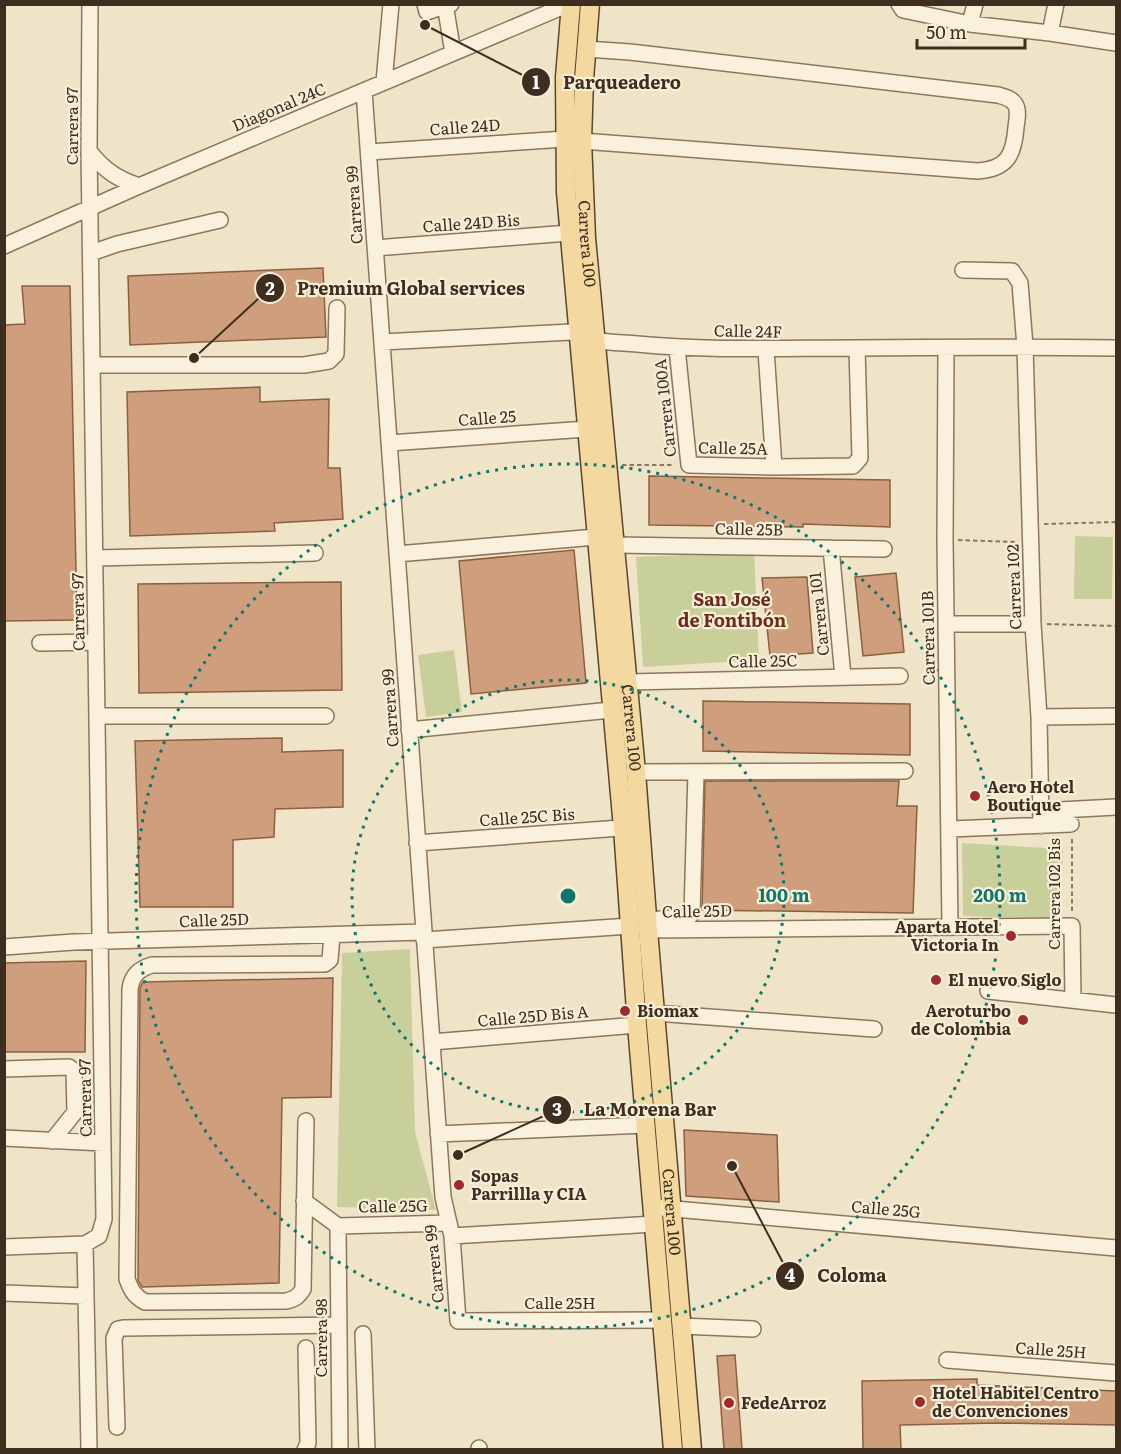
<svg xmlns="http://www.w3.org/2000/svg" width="1121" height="1454" viewBox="0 0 1121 1454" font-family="Literata,serif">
<rect width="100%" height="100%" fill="#f0e4c8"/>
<path fill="#c9cf9b" d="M1075,536L1113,537L1112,599H1074Z
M754,552L759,660L643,667L636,557Z
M454,650L462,712L426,717L418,655Z
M962,843L1063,849L1060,918L963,916Z
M410,949L415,1132L436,1210L337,1207L342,953Z"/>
<path fill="#cf9f7d" stroke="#8d5f41" stroke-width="1.5" d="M323,268L326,337L130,345L128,276Z
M22,286H70L77,620L4,621V325L25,324Z
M260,387V402L329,399L328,468H340L343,519L274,523L275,531L130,536L127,392Z
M649,476L890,480V527L803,524V527L649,525Z
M574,550L586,683L471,694L459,561Z
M896,573L904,652L863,656L855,577Z
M807,577L813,653L770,656L762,578Z
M341,582L342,690L139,693L138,584Z
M703,701L910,704V755L703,751Z
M282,738V752L343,750V807L275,809L274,837L233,840V907H140L135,741Z
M705,781H899L897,806H917L913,913L702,910Z
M86,961L85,1052H4V963Z
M333,978L331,1097L282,1098L279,1283L142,1287L138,1281L140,988L143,982Z
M684,1130L777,1135L779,1202L686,1196Z
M735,1355L742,1449H724L717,1356Z
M977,1379V1385L1116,1391V1425L998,1423L900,1425L901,1449H863L862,1381Z"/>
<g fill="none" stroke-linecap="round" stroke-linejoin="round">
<g stroke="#8d765c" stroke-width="18">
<path id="minor" d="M425,4L427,12L451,4
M445,4L453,53
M899,4L903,10L970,24L1050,33L1116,43
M970,24L975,4
M1050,33L1056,4
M384,82L391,4
M364,91L443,1197L452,1236L458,1321L662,1320
M582,141L978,171C1007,169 1014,155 1016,127C1017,120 1019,110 1015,104C1011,98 1005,97 998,95L630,52L586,49
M89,151C104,170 117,179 139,186
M369,152L565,139
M4,246L139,186L569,4
M375,248L569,233
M91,253L117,244L220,220
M963,270L1012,271L1020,283L1025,347L1033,624L1039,717L1041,826
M382,342L571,332C590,343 615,342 637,344C710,351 783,348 856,348C943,347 1030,347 1116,348
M677,348L689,465L774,467L853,466L860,458L857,348
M946,349L945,540L950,927
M766,350L774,467
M92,365H304L329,361L336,354L337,308
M389,443L587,429
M614,545L884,549
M831,548L843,677
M397,554L596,537
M95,558L315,553
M946,624H1033
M40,643L96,642
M628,682L900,676
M97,716H326
M1039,717L1116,716
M409,730L611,710
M636,772L905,771
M1041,811L1116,807
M950,829L1071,824
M417,843L634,827
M647,920L689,917L692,913L696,772
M648,930L1072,926L1073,1000
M424,940L630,926
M4,947L74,942L424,932
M988,991L1116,1005
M655,1013L874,1029
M432,1042L637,1025
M4,1069L69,1067L74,1071L75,1112L52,1141
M306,1121L303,1289C298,1297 295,1299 286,1301L145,1302C134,1296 131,1290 127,1279L130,989C132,975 139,969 152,965L325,964L330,960L332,935
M438,1134L645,1125
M4,1138L103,1143
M304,1201L338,1226
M652,1207L1116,1248
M338,1226L340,1450
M338,1226L449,1223
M452,1236L654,1224
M85,1244L89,1450
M4,1247L85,1244L99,1236L104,1219L89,151L90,4
M4,1293L85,1296
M681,1326L753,1329
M363,1334L367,1450
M947,1360L1116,1373
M117,1427L114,1338L118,1329L123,1328L339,1325
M305,1450L308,1443L306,1348
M479,1450V1448"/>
</g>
<g stroke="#5b4430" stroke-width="21">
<g id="major">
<path d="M571,4L565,77L566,192L623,828L637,1025L673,1450"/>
<path id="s1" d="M590,4L584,79L582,141L586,238L636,772L648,930L692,1450"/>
</g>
</g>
<path stroke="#8d765c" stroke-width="2" stroke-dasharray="4.5 3" stroke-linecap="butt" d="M622,465H674
M1044,524L1116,522
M958,540L1015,542
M1047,624L1116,626
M1072,911V839"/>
<use href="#minor" stroke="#faf1dc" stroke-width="15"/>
<use href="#major" stroke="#f3d9a0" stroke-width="18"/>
</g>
<g fill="none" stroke="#0f766e" stroke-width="3" stroke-dasharray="3 6">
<circle cx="568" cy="896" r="216"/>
<circle cx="568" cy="896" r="432"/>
</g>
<g fill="#9e2a2b" stroke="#f7eed8" stroke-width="2">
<circle cx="975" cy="796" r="6"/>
<circle cx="1011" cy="936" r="6"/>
<circle cx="936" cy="980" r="6"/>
<circle cx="625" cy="1011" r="6"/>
<circle cx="1023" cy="1020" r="6"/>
<circle cx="459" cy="1185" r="6"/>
<circle cx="920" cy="1402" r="6"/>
<circle cx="729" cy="1403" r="6"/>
</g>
<g text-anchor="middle" stroke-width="4.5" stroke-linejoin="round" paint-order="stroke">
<g font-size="16" fill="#3d2e20" stroke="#f7eed8">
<text transform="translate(279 107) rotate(-23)" y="6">Diagonal 24C</text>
<text transform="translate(72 126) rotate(-90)" y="6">Carrera 97</text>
<text transform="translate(465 127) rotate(-4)" y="6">Calle 24D</text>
<text transform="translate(354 205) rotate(-94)" y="6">Carrera 99</text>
<text transform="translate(471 223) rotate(-4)" y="6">Calle 24D Bis</text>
<text dy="6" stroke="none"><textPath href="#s1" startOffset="240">Carrera 100</textPath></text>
<text transform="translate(748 331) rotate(1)" y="6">Calle 24F</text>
<text transform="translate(665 408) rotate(-96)" y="6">Carrera 100A</text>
<text transform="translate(487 418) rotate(-4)" y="6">Calle 25</text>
<text transform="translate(733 448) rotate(1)" y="6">Calle 25A</text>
<text transform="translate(749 529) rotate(1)" y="6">Calle 25B</text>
<text transform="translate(1014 587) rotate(-92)" y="6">Carrera 102</text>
<text transform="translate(78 612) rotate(-91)" y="6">Carrera 97</text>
<text transform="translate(819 614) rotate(-96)" y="6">Carrera 101</text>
<text transform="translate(928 638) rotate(-91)" y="6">Carrera 101B</text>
<text transform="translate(763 661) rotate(-1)" y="6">Calle 25C</text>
<text transform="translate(390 708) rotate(-94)" y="6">Carrera 99</text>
<text dy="6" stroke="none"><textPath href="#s1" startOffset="726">Carrera 100</textPath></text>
<text transform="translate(527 817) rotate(-4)" y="6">Calle 25C Bis</text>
<text transform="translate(1054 894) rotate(-90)" y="6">Carrera 102 Bis</text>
<text transform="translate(697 911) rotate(-1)" y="6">Calle 25D</text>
<text transform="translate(214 920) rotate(-2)" y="6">Calle 25D</text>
<text transform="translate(533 1016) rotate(-5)" y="6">Calle 25D Bis A</text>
<text transform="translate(85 1098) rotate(-91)" y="6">Carrera 97</text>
<text transform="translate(393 1206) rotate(-1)" y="6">Calle 25G</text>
<text transform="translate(886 1209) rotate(5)" y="6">Calle 25G</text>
<text dy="6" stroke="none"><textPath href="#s1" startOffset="1212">Carrera 100</textPath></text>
<text transform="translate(434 1264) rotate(-96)" y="6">Carrera 99</text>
<text x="560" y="1309">Calle 25H</text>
<text transform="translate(321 1338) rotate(-90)" y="6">Carrera 98</text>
<text transform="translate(1051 1350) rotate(4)" y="6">Calle 25H</text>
</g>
<g font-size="16" font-weight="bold" fill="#3d2e20" stroke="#f7eed8" text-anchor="start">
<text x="987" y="793">Aero Hotel<tspan x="987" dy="18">Boutique</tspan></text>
<text x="999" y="933" text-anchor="end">Aparta Hotel<tspan x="999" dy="18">Victoria In</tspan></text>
<text x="948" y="986">El nuevo Siglo</text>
<text x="637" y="1017">Biomax</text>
<text x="1011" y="1017" text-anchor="end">Aeroturbo<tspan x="1011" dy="18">de Colombia</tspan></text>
<text x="471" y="1182">Sopas<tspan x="471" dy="18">Parrillla y CIA</tspan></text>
<text x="932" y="1399">Hotel Habitel Centro<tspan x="932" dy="18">de Convenciones</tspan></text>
<text x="741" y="1409">FedeArroz</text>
</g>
<g font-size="18" font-weight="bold" fill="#6b2e1e" stroke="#f7eed8">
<text x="732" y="606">San José<tspan x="732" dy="21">de Fontibón</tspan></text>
</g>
</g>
<circle cx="568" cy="896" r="9" fill="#0f766e" stroke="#f7eed8" stroke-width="3"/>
<g font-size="18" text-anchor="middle" font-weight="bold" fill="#0f766e" stroke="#f7eed8" stroke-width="4.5" stroke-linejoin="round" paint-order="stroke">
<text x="784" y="902">100 m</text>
<text x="1000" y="902">200 m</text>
</g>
<path fill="none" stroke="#3d2e20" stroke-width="2" d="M425 25L536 82M194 358L270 288M458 1155L557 1110M732 1166L790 1276"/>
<g fill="#3d2e20" stroke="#f7eed8" stroke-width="2">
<circle cx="425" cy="25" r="6"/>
<circle cx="194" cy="358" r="6"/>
<circle cx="458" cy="1155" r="6"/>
<circle cx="732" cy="1166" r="6"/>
<circle cx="536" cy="82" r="15"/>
<circle cx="270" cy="288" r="15"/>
<circle cx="557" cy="1110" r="15"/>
<circle cx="790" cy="1276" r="15"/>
</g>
<g font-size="18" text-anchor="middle" font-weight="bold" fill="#fff">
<text x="536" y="89">1</text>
<text x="270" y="295">2</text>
<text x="557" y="1116">3</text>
<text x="790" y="1282">4</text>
</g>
<g font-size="18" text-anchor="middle" font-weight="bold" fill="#3d2e20" stroke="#f7eed8" stroke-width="4.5" stroke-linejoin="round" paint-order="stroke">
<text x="622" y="89">Parqueadero</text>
<text x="411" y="295">Premium Global services</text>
<text x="650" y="1116">La Morena Bar</text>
<text x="852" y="1282">Coloma</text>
</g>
<rect width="1121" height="1454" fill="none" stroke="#3d2e20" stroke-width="12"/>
<path d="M917 39v9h108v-9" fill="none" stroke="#3d2e20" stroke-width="3"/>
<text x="926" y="39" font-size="18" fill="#3d2e20" stroke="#f7eed8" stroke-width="4.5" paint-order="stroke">50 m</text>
</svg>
